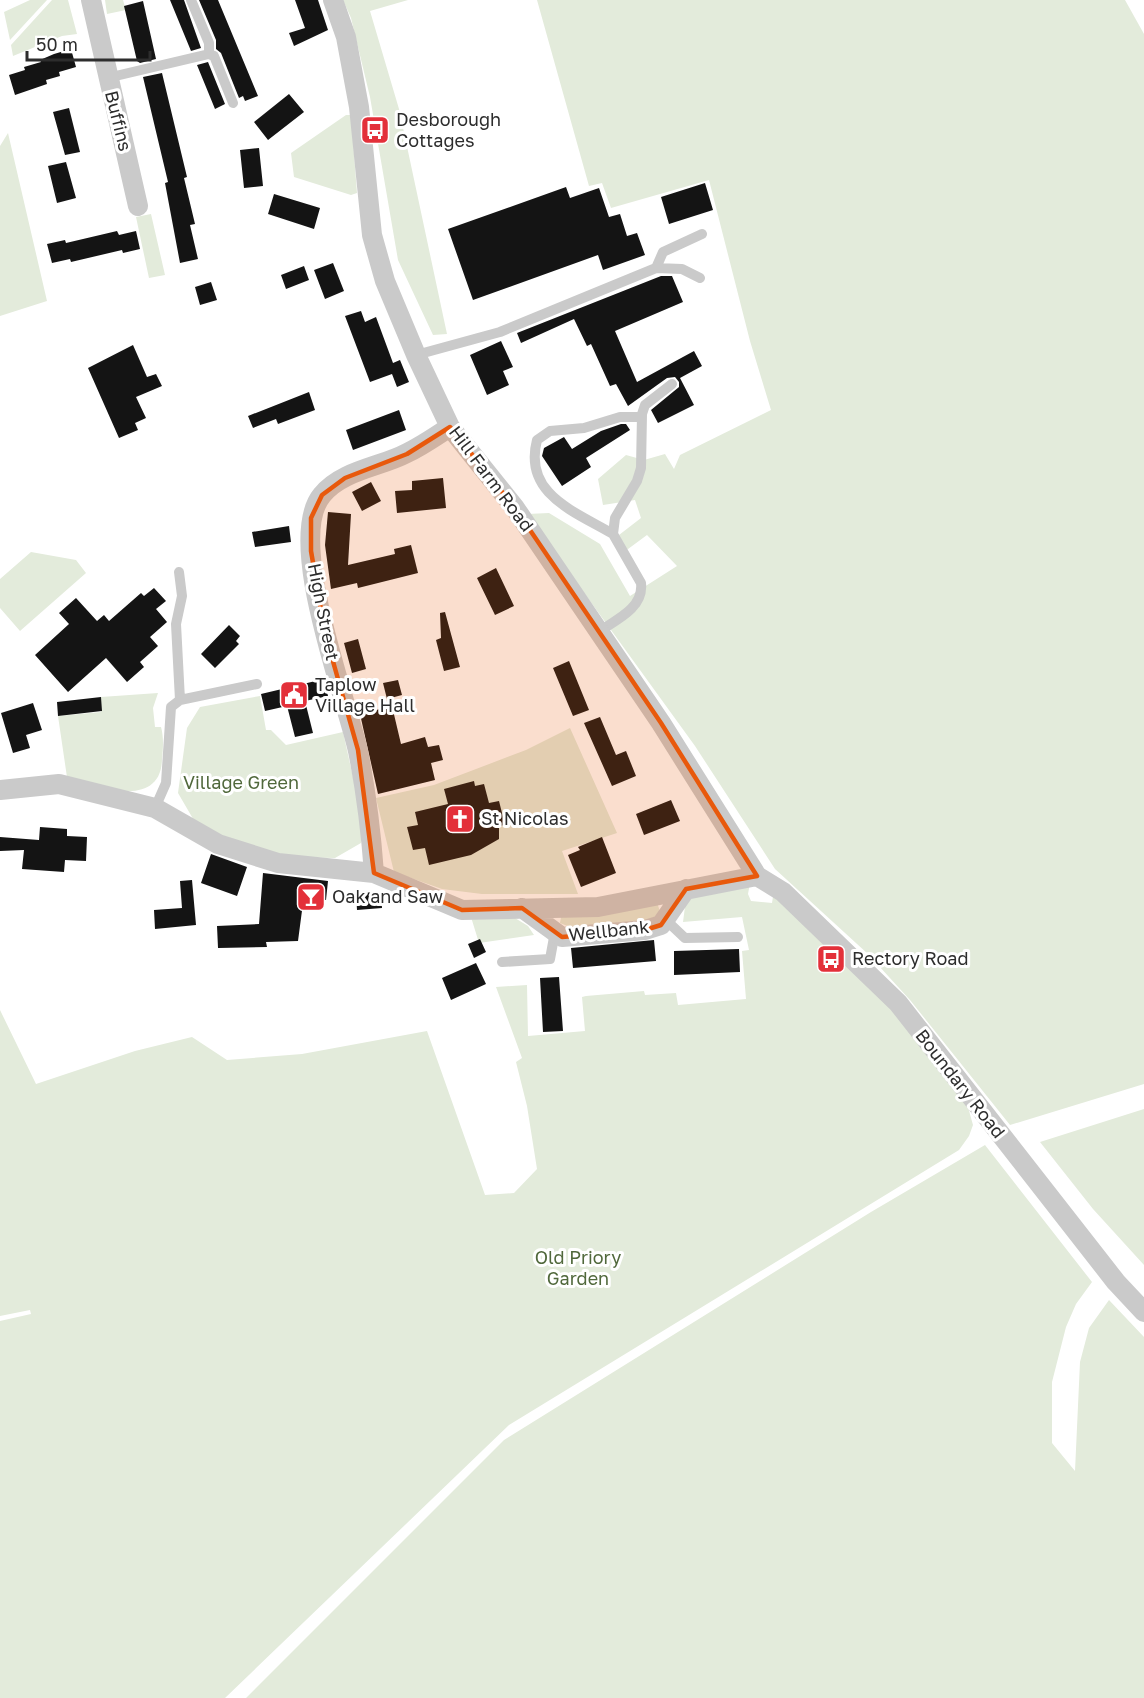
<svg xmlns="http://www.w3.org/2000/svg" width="1144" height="1698" viewBox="0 0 1144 1698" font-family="'Golos Text',sans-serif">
<rect width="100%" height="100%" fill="#fff"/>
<path fill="#e3ebdb" d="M30,0H47L10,40L4,12Z
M52,0H68L77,34L62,36L13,56L11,45Z
M105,0H123L126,10L107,14Z
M343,0H408L370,11L399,109L447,334L433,335L398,260L370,97L351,18Z
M537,0H1125L1144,34V1084L1010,1125L910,1000L868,954L775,869L695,746L527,514L549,513L600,544L630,596L677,566L647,535L624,552L619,535L641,518L635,500L603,505L598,479L626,455L644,460L665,454L674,469L680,455L771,410L750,341L709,180L611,208L602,183L589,186Z
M346,115H351L357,193L351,195L294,177L291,153Z
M8,133L47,301L0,316V146Z
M151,214L165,275L149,278L136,217Z
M31,552L76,560L86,573L20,631L0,608V579Z
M158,693L153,708L155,727H161C164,738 163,749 162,759C161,808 103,788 68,784L58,716L101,712V697Z
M260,696L266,730H271L286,745L343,732L364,827L361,843L335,858L284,857L199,829L178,793L187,728L200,707Z
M570,728L617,833L562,851L578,894H482L442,889L394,872L376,798L434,785L526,750Z
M750,883L748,894L751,901L772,903L774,890L913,1025L968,1107L973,1125L969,1136L959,1150L509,1425L225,1698H0V1321L31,1314L30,1310L0,1316V1010L36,1084L135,1051L192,1037L227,1060L302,1054L427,1031L485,1195L514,1193L537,1169L527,1106L516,1062L522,1058L496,987L527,985L528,1036L585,1031L582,997L586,996L644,991L645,995L676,993L678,1005L746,999L742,951L749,950L742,917L683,922L686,899Z
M656,899L661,915L648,920L570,927L560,923L562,912Z
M505,912L528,926L534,935L479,943L471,917Z
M1144,1109V1265L1093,1209L1040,1142Z
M985,1145L1092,1282L1076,1304L1066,1327L1052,1382V1443L1075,1471L1080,1362L1089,1328L1109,1300L1144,1337V1698H246L504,1440L871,1212Z"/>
<path fill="#141414" d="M170,0H184L201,48L191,51Z
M199,0H218L258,96L245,101L243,96L239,98L221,53L216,49V40Z
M295,0H318L328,30L294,46L289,33L305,28Z
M143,1L156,59L140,63L137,61L124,6Z
M71,49L76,67L59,72L60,76L46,80L47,84L15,95L9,75L25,70L24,67L41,62L40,60L54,54Z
M208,62L225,104L215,109L197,65Z
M162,73L187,177L184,178L195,224L190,225L198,259L180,263L165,183L168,182L143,77Z
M289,94L304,112L268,140L254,122Z
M69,108L80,152L65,155L53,112Z
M259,148L263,186L244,188L240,150Z
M66,162L76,198L57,203L48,166Z
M705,183L713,210L669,224L661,197Z
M566,187L570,198L599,188L609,217L620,214L627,236L637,233L645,255L603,270L598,255L473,300L448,229Z
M274,194L320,208L314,229L268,214Z
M117,231L119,235L136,231L140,249L123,253L122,250L71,262L70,259L52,263L47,244L65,240L66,243Z
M333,263L344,291L325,299L314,270Z
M304,266L309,280L286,289L281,275Z
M661,276H672L683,302L615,331L637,382L694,351L702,366L680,378L694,405L658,423L651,410L679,387V382L675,377L667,378L628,406L616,384L610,386L591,344L587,346L574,319L521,343L517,333Z
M211,282L217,300L200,305L195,287Z
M361,311L365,322L376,317L393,363L400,360L409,382L397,387L392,374L370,382L345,316Z
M501,341L513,367L503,371L509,385L487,395L470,355Z
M133,345L147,377L156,374L162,386L136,397L146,418L135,423L138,430L119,438L88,368Z
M309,392L315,410L278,424L276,419L253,428L248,416Z
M399,410L406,430L353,450L346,430Z
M621,424H626L630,430L586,458L591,467L562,486L542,456L544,448L564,437L572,449L601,431Z
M443,478L446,508L397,513L395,491L412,490V481Z
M371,482L381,501L362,511L352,492Z
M328,512L351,514L348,565L395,554L394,549L411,545L418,573L358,588L357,583L331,589L325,545Z
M289,526L291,542L255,547L252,532Z
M496,568L514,606L495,615L477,578Z
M154,588L166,601L156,609L167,622L150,637L158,646L140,662L144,667L127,682L106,658L68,692L35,655L69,624L59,613L76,598L97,621L104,615L109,621L141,593L144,596Z
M445,612L460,667L444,671L436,640L441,638L440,613Z
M229,625L240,636L236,641L239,644L215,668L201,654Z
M358,639L366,669L352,673L344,643Z
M569,661L589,710L573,716L553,668Z
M324,679L328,696L305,701L313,733L295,737L287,706L265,711L261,694Z
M398,680L402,695L387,699L383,683Z
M101,697L102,711L58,716L57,702Z
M33,703L42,730L26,735L30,748L13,753L1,713Z
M392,706L401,744L425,737L428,747L439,745L443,760L431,763L435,780L378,794L360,714Z
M600,717L616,755L626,751L636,776L612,786L584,723Z
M474,781L475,786L484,784L489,803L499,801L505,825L499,826V839L471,855L429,865L425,848L413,850L407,827L418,825L415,812L448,804L444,789Z
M671,800L680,821L644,835L636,814Z
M40,827L67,829V836L87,837L86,861L65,860L64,872L22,869L24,850L0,851V837L39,840Z
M602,837L616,873L581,887L568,855L580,850L578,847Z
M211,854L247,867L237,896L201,883Z
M263,873L328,881L326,900L316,899L315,903H303L298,941L266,942L267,947L218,948L217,926L259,924Z
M192,880L196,925L155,929L154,910L182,908L180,881Z
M381,892L382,908L357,910L356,893Z
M480,939L486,952L474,958L468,944Z
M654,940L656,961L573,968L571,948Z
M739,949L740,972L674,975V951Z
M476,963L486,984L451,1000L442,978Z
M559,977L563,1031L543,1032L540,978Z"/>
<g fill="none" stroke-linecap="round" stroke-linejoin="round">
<path stroke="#cacaca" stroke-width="10" d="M209,54L214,56L233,103
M107,78L209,54V43L191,0
M656,268L682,269L700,278
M416,355L500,332L656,268L663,252L702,234
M613,534C574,511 523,494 537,440L550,431L584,428L620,417H641
M179,572L182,596L176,624L180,700
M598,632C616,620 644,608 641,583L613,534L615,518L637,481L641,468L642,414L645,405L672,384
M155,808L166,783L171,707L180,700L257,684
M665,919L685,938L738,937
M502,962L550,959L555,932"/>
<path stroke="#cacaca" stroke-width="20" d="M91,0L138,206
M333,0L346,37L359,107L372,235L385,281L416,355L450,427L515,508L661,723L757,876L783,892L898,1003L1116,1282L1144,1312
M0,790L59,784L155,808L218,844L278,863L374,873L462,910L598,907L757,876
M374,873C371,832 366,791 358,751C346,697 285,539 322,495C342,470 381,467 407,453C422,446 436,436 450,427
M522,908L562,937L645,930L661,925L686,889"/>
</g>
<path fill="#e8590c" fill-opacity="0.2" stroke="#e8590c" stroke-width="4.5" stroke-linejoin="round" d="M450,427L515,508L661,723L757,876L686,889L661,925L645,930L562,937L522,908L462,910L374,873L358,750L325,633L311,551V518L322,495L345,478L407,454Z"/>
<defs>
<g id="bus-square" transform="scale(1.5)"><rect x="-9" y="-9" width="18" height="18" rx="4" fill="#e3303a" stroke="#fff"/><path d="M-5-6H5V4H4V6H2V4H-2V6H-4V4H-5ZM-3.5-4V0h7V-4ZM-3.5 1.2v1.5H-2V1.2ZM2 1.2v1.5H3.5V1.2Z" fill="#fff"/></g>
<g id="civic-square" transform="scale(1.5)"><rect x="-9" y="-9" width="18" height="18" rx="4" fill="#e3303a" stroke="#fff"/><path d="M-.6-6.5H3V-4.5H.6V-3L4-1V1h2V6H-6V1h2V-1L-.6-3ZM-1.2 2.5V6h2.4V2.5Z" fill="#fff"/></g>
<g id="church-square" transform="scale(1.5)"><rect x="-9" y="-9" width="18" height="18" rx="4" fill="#e3303a" stroke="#fff"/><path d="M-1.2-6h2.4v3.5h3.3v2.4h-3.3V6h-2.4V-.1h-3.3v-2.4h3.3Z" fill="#fff"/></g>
<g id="bar-square" transform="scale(1.5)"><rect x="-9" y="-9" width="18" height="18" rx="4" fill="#e3303a" stroke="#fff"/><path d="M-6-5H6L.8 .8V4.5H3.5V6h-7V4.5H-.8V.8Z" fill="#fff"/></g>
</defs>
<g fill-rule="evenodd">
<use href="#bus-square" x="375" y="130"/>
<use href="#civic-square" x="294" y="695"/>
<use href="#church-square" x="460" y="819"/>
<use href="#bar-square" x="311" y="897"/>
<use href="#bus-square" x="831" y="959"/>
</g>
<g text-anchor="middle" stroke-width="6" stroke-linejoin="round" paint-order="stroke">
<g font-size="18" fill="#2d2d2d" stroke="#fff" text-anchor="start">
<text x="396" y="126">Desborough<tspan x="396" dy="21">Cottages</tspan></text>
<text x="315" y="691">Taplow<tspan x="315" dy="21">Village Hall</tspan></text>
<text x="481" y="825">St Nicolas</text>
<text x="332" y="903">Oak and Saw</text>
<text x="852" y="965">Rectory Road</text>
</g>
<g font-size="18" fill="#2d2d2d" stroke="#fff">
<text transform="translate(118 121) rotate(76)" y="6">Buffins</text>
<text transform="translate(491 479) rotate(53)" y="6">Hill Farm Road</text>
<text transform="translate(323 612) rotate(79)" y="6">High Street</text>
<text transform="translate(609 931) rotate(-6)" y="6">Wellbank</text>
<text transform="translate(960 1084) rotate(52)" y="6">Boundary Road</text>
</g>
<g font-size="18" fill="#50683b" stroke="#fff">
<text x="241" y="789">Village Green</text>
<text x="578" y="1264">Old Priory<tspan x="578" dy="21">Garden</tspan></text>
</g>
</g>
<path d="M27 51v9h123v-9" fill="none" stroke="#2d2d2d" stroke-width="3"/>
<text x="36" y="51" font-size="18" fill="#2d2d2d" stroke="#ffffff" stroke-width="4.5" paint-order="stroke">50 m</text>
</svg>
